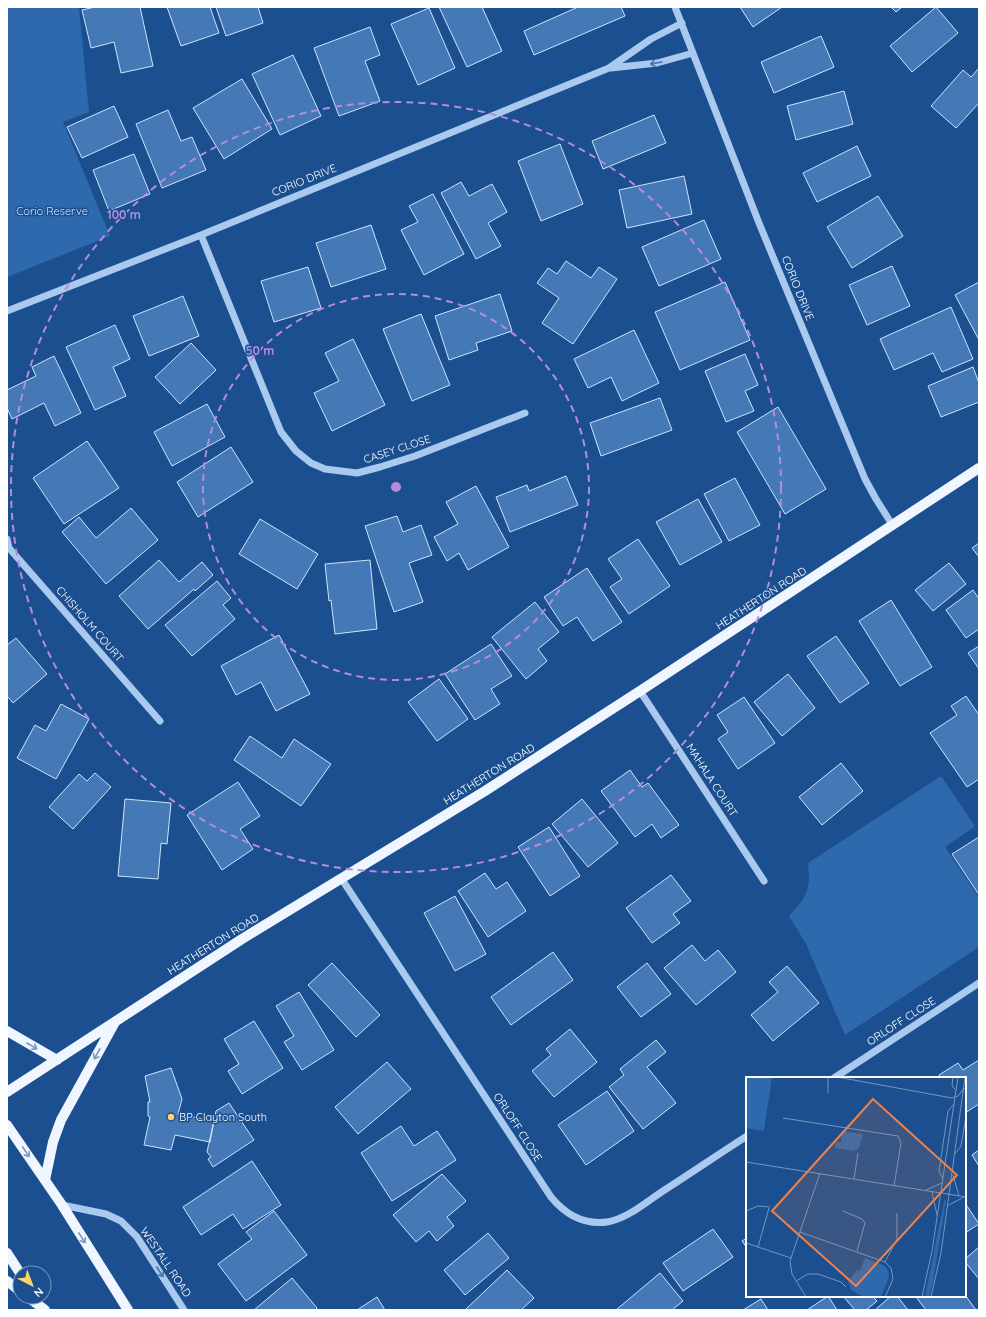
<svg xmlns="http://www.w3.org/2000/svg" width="986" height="1317" viewBox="0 0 986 1317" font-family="Quicksand,sans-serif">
<rect width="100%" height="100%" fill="#1b4f8f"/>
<path fill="#2e69ad" d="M7,7H79L89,112L63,122L110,236L7,277Z
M941,776L975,826L945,847L979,898V947L845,1035L806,944L789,916C807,897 811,890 808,863Z"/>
<path fill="#4478b7" stroke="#cfe3fa" d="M95,7H140L153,66L121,73L114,42L91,48L82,10Z
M167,7H210L219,33L181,46Z
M216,7H258L263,23L226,36Z
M439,7H482L502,51L467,67Z
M578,7H621L625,16L534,55L524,31Z
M740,7H782L753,27Z
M891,7H902L896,12Z
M936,7L958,33L912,72L890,46Z
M429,8L455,68L418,85L391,24Z
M370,27L380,55L365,61L380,101L339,116L314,48Z
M821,36L834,67L774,93L761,62Z
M293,55L321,116L280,135L252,74Z
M979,68V103L956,128L931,106L963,70L971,77Z
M242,79L272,129L224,159L193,108Z
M844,91L853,124L796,140L787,106Z
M114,106L128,137L82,158L67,127Z
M168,110L181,141L192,137L206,170L162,188L136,124Z
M654,115L666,143L603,169L592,141Z
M560,144L583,204L541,221L518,161Z
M857,146L871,176L817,202L803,173Z
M134,154L150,194L109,211L93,170Z
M684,176L692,214L627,228L619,190Z
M461,182L469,196L492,184L507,212L488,223L501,246L476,259L441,193Z
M433,194L464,254L424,275L401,230L418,222L409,206Z
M878,196L903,236L852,268L827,227Z
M704,220L721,259L659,286L642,247Z
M371,225L386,269L331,287L316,243Z
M566,261L591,278L599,267L617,279L573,344L542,323L559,298L537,283L548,268L557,274Z
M892,266L910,306L867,325L849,285Z
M308,267L321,308L274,322L261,281Z
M725,282L750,340L680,370L655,312Z
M979,282V340L955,295Z
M500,294L512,331L476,343L478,350L449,360L435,316Z
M183,296L199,336L149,356L133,316Z
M951,307L973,359L942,372L933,353L894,370L880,339Z
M421,314L450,385L412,401L383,329Z
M115,325L130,359L113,367L126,396L95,410L66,347Z
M634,330L659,383L622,401L611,377L588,388L574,359Z
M353,339L385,405L332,431L314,393L339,381L325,353Z
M191,343L216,370L180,404L155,377Z
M745,354L758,385L745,391L754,411L726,422L705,371Z
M54,356L81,413L55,426L44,403L12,419L7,408V390L36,376L32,367Z
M973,367L979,383V402L941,417L928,386Z
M660,398L672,430L601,456L590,423Z
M207,404L225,437L172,466L154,432Z
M778,407L826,489L785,514L737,432Z
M87,441L119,488L64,524L33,478Z
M231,447L253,482L198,517L177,482Z
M566,476L578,505L510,532L496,497L527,485L529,491Z
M735,478L760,525L729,541L704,494Z
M476,486L509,547L468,570L459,553L447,561L434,537L458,524L446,502Z
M698,499L722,542L680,565L656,522Z
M131,508L158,540L106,584L62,532L79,517L96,538Z
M397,516L403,532L421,525L432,555L409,563L423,602L394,612L365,526Z
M260,519L318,554L297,589L239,554Z
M638,539L670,586L629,614L610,587L622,579L608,559Z
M979,543V557L972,548Z
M159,560L179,582L202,562L213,575L195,591L194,589L148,629L119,596Z
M370,560L377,629L335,634L331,600L329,601L325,564Z
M949,563L966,584L933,611L915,590Z
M587,568L622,622L593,641L577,617L563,626L544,597Z
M217,581L231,598L223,605L235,619L192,656L165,625Z
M973,590L979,599V629L966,638L946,610Z
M891,600L932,667L900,686L859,621Z
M535,602L559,632L538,649L547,661L526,679L492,637Z
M279,635L310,694L276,711L261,682L236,695L221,666Z
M836,636L869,683L840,703L807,656Z
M16,638L47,674L13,703L7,696V645Z
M491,644L512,676L491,689L500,704L475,720L445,674Z
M979,646V669L968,653Z
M788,674L815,708L782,736L754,702Z
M439,679L468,719L437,741L408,702Z
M966,696L979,715V779L967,787L930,733L957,715L951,706Z
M744,697L775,743L738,769L718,739L728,732L717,715Z
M61,704L89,719L56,779L17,758L35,725L46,731Z
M250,736L282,758L294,739L331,764L301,806L234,760Z
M841,763L863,791L822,825L799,797Z
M630,770L642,787L648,783L679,825L661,838L652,824L635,837L601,791Z
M95,773L111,787L73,829L49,807L79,774L87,781Z
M238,782L260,816L240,829L253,849L222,870L187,815Z
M125,799L171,803L167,844L161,843L158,879L118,876Z
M582,799L618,843L588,867L552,824Z
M549,827L580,876L550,896L518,847Z
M979,837V895L952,854Z
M485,873L496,889L507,882L526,911L488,937L458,891Z
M671,875L691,901L673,914L680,923L652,943L626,908Z
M455,896L486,954L455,971L424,913Z
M692,945L705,961L718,950L736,972L696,1005L664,968Z
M553,952L573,980L511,1025L491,997Z
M332,963L380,1015L356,1037L308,985Z
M647,963L671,994L641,1017L617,987Z
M787,966L819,1003L773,1041L751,1015L778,992L769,982Z
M299,992L334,1050L302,1070L284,1042L294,1036L276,1006Z
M254,1021L283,1068L242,1094L228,1071L239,1064L224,1039Z
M570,1029L597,1062L554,1097L532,1071L551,1055L546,1049Z
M656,1040L666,1052L647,1067L676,1103L643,1129L609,1087L624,1075L620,1069Z
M979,1060V1104L965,1113V1078H941L939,1075L958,1063L963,1070Z
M387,1062L411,1089L358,1134L335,1107Z
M171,1068L182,1099L178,1114L214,1121L210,1142L175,1135L171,1150L144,1145L150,1117L148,1116V1102H150L145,1076Z
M607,1091L634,1131L586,1165L558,1125Z
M229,1103L254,1140L213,1167L208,1159L211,1157L207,1152L216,1111Z
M401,1126L414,1146L437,1131L456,1160L392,1201L361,1153Z
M979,1150V1166L972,1155Z
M252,1161L281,1205L243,1229L233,1214L201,1235L183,1207Z
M442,1174L466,1201L447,1217L454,1226L437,1241L429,1231L416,1242L393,1215Z
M965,1203L979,1224L965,1233Z
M274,1211L307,1255L246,1301L218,1264L252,1239L246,1232Z
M713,1229L733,1257L683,1291L663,1263Z
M488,1233L509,1258L465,1295L444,1270Z
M747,1238V1248L742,1241Z
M979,1247V1279L965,1262V1259Z
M507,1270L534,1298L521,1310H465Z
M660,1273L683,1301L672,1310H616Z
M292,1278L317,1308L315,1310H254Z
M965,1295L976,1310H926L916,1297Z
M828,1296L837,1310H807Z
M843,1296H872L877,1301L866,1310H855Z
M891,1296H897L908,1310H875Z
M377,1297L385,1310H357Z
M761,1299L768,1310H743Z"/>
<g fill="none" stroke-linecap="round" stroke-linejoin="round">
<path stroke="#a9c9ee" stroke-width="7" d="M675,7L759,223L865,479L876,499L893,526
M611,68L657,63L693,53
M201,235L281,432L296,451L311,463L325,469L357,473L380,467L415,456L525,413
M7,311L201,235L609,68L651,39L682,23
M7,539L9,548L160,721
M640,691L764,881
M341,878L551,1197C565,1214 584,1225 607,1222C627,1219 646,1202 663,1191C691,1173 719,1154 747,1136
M834,1078L979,983
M62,1205L106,1214L121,1221L137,1237L184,1310"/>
<path stroke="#f0f6ff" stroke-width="10" d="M7,1031L57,1060
M7,1092L242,939L485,791L640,691L979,468
M7,1125L62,1205L128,1310
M45,1180L53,1142L61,1120L115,1022
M7,1253L20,1273
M7,1281L20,1291
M28,1297L45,1310"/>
</g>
<defs><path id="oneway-shaft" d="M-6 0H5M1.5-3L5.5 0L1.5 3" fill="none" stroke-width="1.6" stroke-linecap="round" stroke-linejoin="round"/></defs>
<g stroke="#4674ac">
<use href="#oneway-shaft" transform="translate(656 63) rotate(170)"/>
<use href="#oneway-shaft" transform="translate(160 1272) rotate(57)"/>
</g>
<g stroke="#7b9ac1">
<use href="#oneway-shaft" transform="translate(32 1046) rotate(30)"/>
<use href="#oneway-shaft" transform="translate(97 1054) rotate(119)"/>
<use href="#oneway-shaft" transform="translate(26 1152) rotate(56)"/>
<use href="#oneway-shaft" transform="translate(82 1238) rotate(58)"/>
</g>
<g fill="none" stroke="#b68bdc" stroke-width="2" stroke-dasharray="7 5">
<circle cx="396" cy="487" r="193"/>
<circle cx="396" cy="487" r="385"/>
</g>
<circle fill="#ffd166" stroke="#1b4f8f" stroke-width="1.5" cx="171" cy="1117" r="4"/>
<g text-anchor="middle" stroke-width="3" stroke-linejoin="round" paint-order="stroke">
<g font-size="11" fill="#fff" stroke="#1b4f8f">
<text transform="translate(304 180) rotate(-22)" y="4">CORIO DRIVE</text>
<text transform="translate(798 288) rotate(68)" y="4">CORIO DRIVE</text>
<text transform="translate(397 449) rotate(-18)" y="4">CASEY CLOSE</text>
<text transform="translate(761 598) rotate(-33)" y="4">HEATHERTON ROAD</text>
<text transform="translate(90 624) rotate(49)" y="4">CHISHOLM COURT</text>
<text transform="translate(489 774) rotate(-32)" y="4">HEATHERTON ROAD</text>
<text transform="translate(712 780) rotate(57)" y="4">MAHALA COURT</text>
<text transform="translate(213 944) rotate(-32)" y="4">HEATHERTON ROAD</text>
<text transform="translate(901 1021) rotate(-33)" y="4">ORLOFF CLOSE</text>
<text transform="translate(518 1127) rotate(57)" y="4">ORLOFF CLOSE</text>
<text transform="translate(166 1262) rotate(56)" y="4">WESTALL ROAD</text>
</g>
<g font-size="11" fill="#cfe3fa" stroke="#1b4f8f">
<text x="52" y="215">Corio Reserve</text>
</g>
<g font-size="11" fill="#fff" stroke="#1b4f8f" text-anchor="start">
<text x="179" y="1121">BP Clayton South</text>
</g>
</g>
<g transform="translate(746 1077)">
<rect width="220" height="220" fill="#1b4f8f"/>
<path d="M0,0H26L18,54L0,51ZM96,54L117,57L113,71L107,74L89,71L90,65H95ZM200,123L187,206L183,220H179L198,124ZM119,181L137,188L142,193L143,200L135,220H118L105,213L102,204L111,193L114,194Z" fill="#2e69ad"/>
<path fill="none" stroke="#7695bc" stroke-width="1" d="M91,0L206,21L212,19L218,11L220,13M207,0L206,9L210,13M82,16V0M37,41L152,59L155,66L148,109M208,78L215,69L220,39M0,85L220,120M207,98L213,119M108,102L112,76M197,102L193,94L202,34L208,27M180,113L196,106M186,115L191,138M201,129L218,120M0,134L12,129L24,130M97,134L116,142L119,146L111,174M54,155L139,185L145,191L147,202L139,220M0,166L45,181M12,170L23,131M139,185L151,162V136M50,204L62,197H72L95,205L100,210M60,220L46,197L44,184L74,96M176,220L186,174L212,0M185,220L195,176L219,0"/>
<path fill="#ee8249" fill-opacity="0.15" stroke="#ee8249" stroke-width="2" d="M127,22L211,98L110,209L26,134Z"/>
<rect width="220" height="220" fill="none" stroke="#fff" stroke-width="2"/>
</g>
<circle cx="396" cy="487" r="6" fill="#b68bdc" stroke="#1b4f8f" stroke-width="2"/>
<g font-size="12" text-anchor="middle" font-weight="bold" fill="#b68bdc" stroke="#1b4f8f" stroke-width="3" stroke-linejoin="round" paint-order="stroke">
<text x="124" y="219">100 m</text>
<text x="260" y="355">50 m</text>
</g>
<rect width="986" height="1317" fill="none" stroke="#ffffff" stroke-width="16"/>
<g transform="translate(32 1285) rotate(138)"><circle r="19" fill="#1b4f8f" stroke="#7695bc"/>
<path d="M0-3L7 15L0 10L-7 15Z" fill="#ffd166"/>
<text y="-6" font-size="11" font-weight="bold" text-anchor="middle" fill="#ffffff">N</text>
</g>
</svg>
